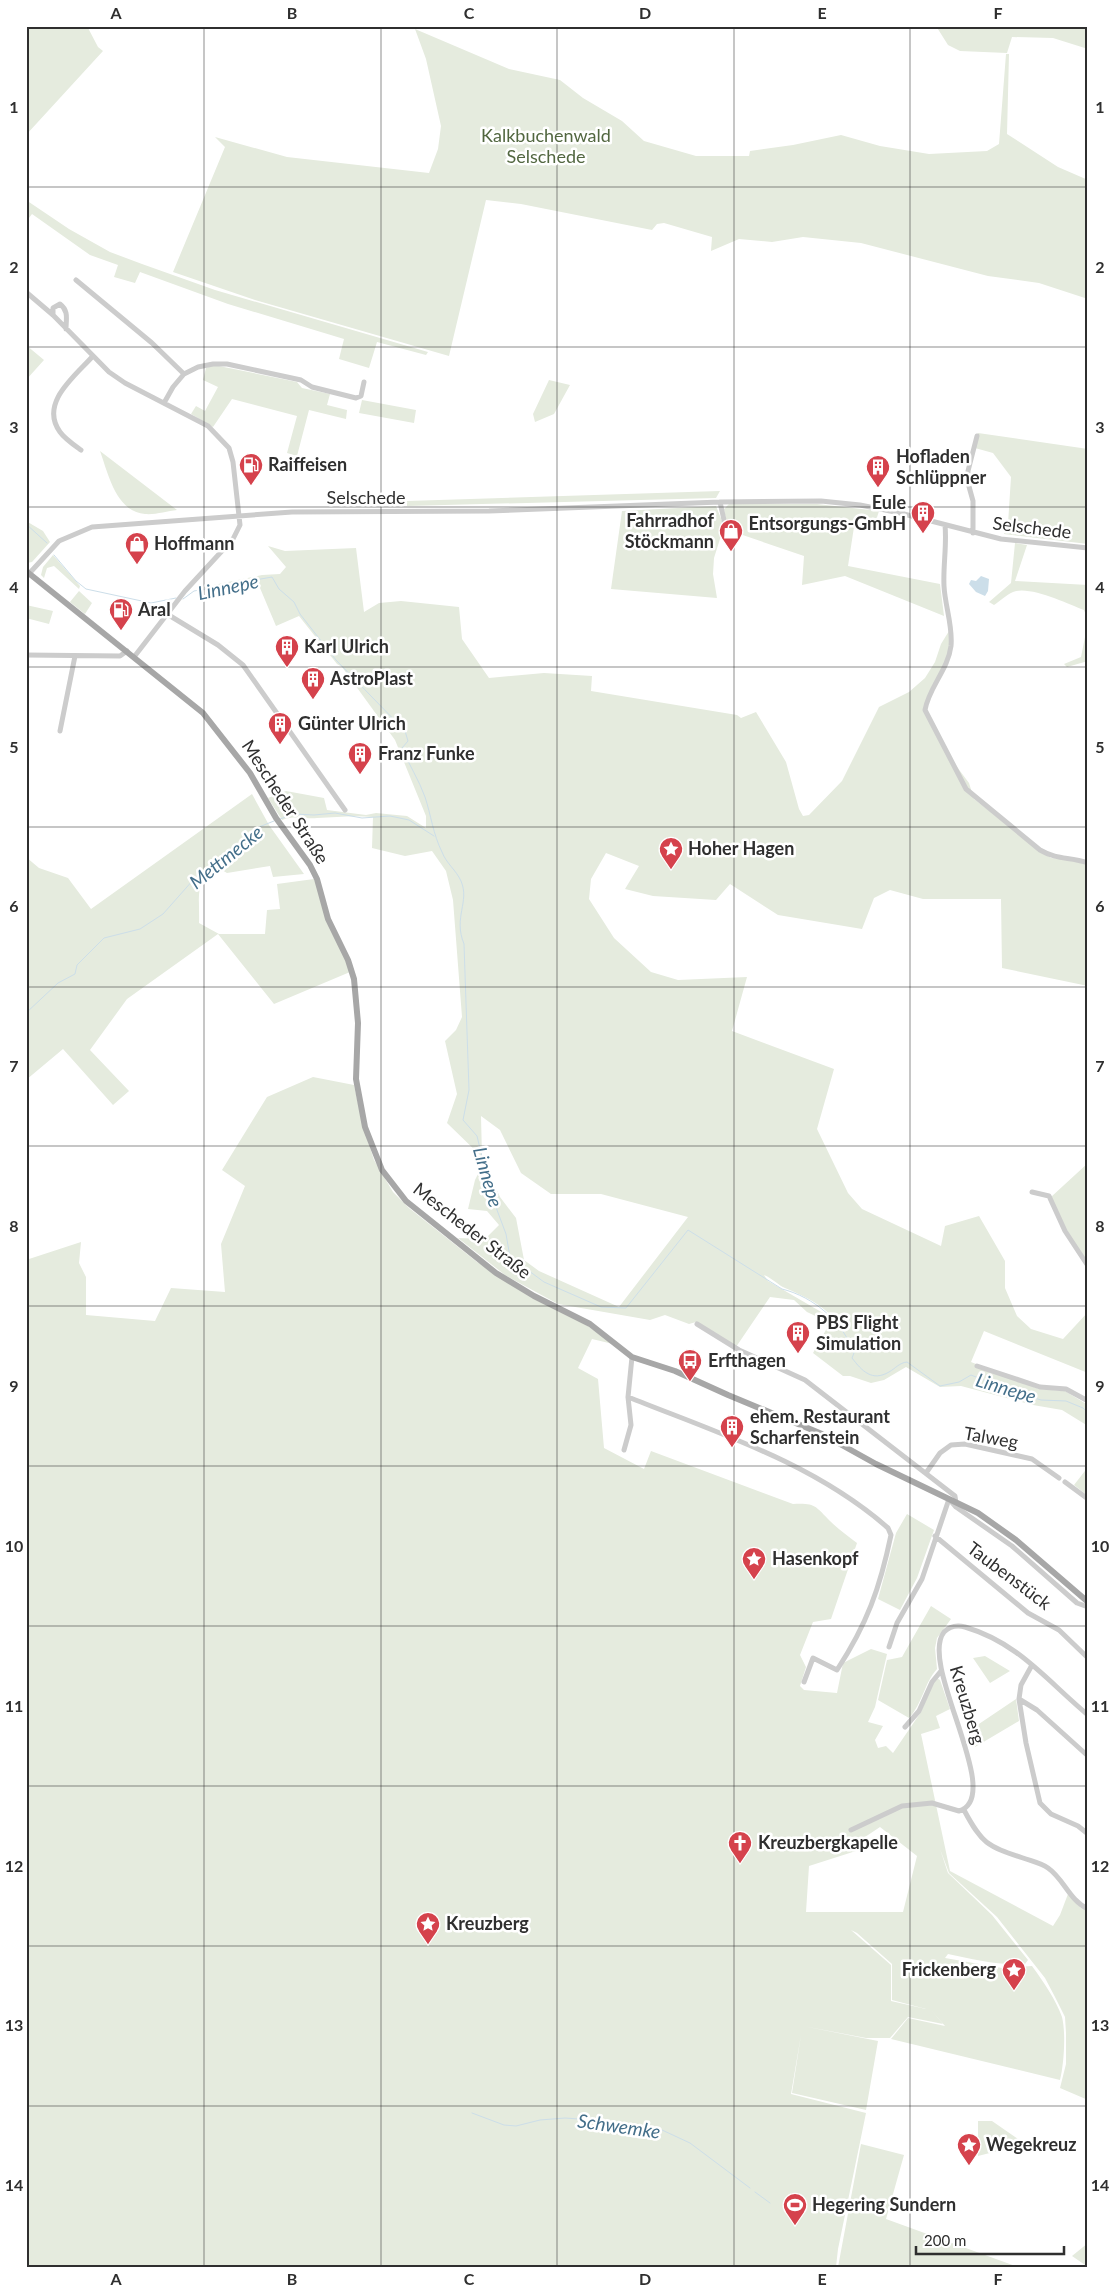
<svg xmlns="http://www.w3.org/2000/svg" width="1114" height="2293" viewBox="0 0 1114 2293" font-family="Lato,sans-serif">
<rect width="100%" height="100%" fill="#fff"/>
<path fill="#e5ebde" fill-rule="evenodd" d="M26,26H87L98,47L103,51L26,135Z
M936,26H1088V49L1053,38L1012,37L1007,53L960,51L948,45Z
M415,29L509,69L560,80L583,98L622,121L644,141L696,156H749L750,151L793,145L841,135L880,146L929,154L987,151L999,144L1006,54H1009L1007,134L1058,167L1088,180V299L1039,283L988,276L861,243L803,237L772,242L739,239L711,251L712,237L664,223L657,224L652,230L521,204L486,200L449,356L255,300L173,272L225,147L215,137L287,157L429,173L438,149L441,126L426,59Z
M26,200L69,229L110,252L142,264L215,290L428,352L426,355L377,342L369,368L339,359L344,339L228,304L140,272L135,283L114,277L118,265L90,255L32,214L26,222Z
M26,345L44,360L26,380Z
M214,365L297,382L302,388L330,394L327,405L347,410L346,419L309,410L297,456L287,453L297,416L232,399L213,427L191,414L196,406L205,411L218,387L203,380L206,368Z
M549,380L570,385L554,414L535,422L533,414Z
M362,400L416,410L414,423L359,413Z
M978,433L1088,449V544L1004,534L1008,524L1011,477L993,453L975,448Z
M100,451L177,510C167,511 155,515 145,514C116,512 108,473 100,451Z
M720,491L716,498L407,506V501Z
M729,504H817L879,511L873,530L854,527L848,566L940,584L944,616L845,576L802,585L804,556L728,530L724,509Z
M716,506L724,526L714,558L713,574L717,598L611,589L622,511Z
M26,521L43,531L50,542L32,562L27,563Z
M1015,543L1027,545L1015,581L1088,585V620L1084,610C1068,604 1029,585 1013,592C1006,595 1000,601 994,605L989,602L1011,583Z
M268,546L285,551L356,548L364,612L379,603L401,601L459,607L462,639L489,678L544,673L592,676L591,691L737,715L741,718L756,712L786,762L799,809L803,816L809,815L842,781L879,707L909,692L925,678L935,662L941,644L949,631C954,654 933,688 924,709L954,763L969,783L974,799L1051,858L1077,861L1088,865V986L1002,968L1001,899H923L890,890L874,898L862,929L778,915L730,884L716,900L653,896L625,889L639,866L606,853L591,879L589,899L614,938L651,972L678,980L747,977L732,1031L834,1069L817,1129L848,1193L862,1209L941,1246L945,1226L979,1216L1005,1261V1288L1017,1316L1031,1329L1063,1339L1088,1312V1373L984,1331L971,1362L1039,1389L1065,1391L1088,1405V1426L1062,1410L1033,1405L961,1386L940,1387L906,1367L884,1380L871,1383L850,1376H843L813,1353L827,1328L824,1320L807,1312L794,1300L770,1297L736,1347L696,1322L689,1324L665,1315L650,1320L558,1304L505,1275L458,1238L485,1239L499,1225L487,1211L468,1209L475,1180L484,1162L500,1197L516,1218L524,1260L539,1271L619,1307L688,1217L601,1194H551L521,1173L500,1130L481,1116L482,1157L447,1123L457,1094L445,1041L456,1030L462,1017L453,900L446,871L432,851L405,856L372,848L373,817C354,815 337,817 317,818C304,819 295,815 282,820L268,798L286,791L324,798L327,810L366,815L376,813L407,816L426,828V816L395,740L342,667L337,664L299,616L276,626L260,588L214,597L204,587L262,575L280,574L286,567ZM764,1275C772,1278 778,1285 785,1288C804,1296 822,1304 835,1320L768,1281Z
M53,555L80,586L79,589L54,566L47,568L44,578L41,575L43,567Z
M79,591L92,603L85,614L70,602Z
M26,605L53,611L49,624L26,618Z
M1088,622V661L1067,667L1064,664L1081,657Z
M252,794L269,825L304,874L273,877L270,866L227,873L215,866C194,878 200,902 199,923L219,934H265L267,910L280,909L277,884L314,879L350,972L274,1004L218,934L127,999L90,1050L129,1091L113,1105L63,1049L26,1080V857L39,868L68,878L91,909Z
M313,1077L354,1085L362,1122L374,1160L393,1192L409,1208L477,1262L585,1324L613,1344L592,1339L578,1368L598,1379L604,1448L644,1469L651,1451L793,1504C816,1503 815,1506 830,1521C838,1529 848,1536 857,1543L831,1619L813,1622L800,1655L806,1667L800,1686L804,1690L837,1693L843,1663L871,1649L887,1654L875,1707L868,1722L883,1726L875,1740L878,1748L886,1746L893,1753L921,1712L934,1680L937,1678L940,1680L950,1709L936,1716L940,1728L921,1734L950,1871L1053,1926L1060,1915L1068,1894L1081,1908L1088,1910V2100L1060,2088L1066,2064V2033L1065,2017L1055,1997L1045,1978L997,1917L949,1873L940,1849L948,1873L992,1915L1028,1960L1025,1964C998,1966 973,1959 948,1954L945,1958L1002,1968L1032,1966C1043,1981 1056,2000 1062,2017C1066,2033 1064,2064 1060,2080L891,2039L908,2018L945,2026L931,2010L943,2024L908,2017L890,2038H866L803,2026L878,2041L866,2110L792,2093L801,2035L791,2094L866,2113L838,2249L836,2267H26V1249L29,1259L81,1242L79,1263L86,1277V1315L155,1321L171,1288L225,1292L221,1244L245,1186L222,1170L267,1097ZM880,1827L917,1856L903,1912H806L809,1866L859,1850L862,1839ZM851,1930L857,1933L892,1964V2000L926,2009L891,2001V1965Z
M1088,1163V1263L1071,1239L1051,1197Z
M1088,1467V1496L1074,1485Z
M907,1514L934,1530L917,1578L900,1610L878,1599L896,1533Z
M931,1606L951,1619L937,1638L935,1648L937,1669C924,1683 923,1703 909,1718L878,1700L887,1660L902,1657Z
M985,1656L1010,1671L990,1683L973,1658Z
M1016,1699L1019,1721L975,1747L970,1730Z
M978,2121H992L1025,2144L978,2156Z
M861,2144L904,2155L886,2219L1018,2267H838Z
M1088,2243V2267L1072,2256Z"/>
<path fill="#ccdee9" d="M981,576L989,579L988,591L985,596L976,592L969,584L971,580L976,581Z"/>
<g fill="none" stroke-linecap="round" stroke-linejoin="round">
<path stroke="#ccdee9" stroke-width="1" d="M26,524L47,543
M54,555L76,581L86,589L151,603L176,598
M183,599L194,591L272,577L279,589L294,602L300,614L336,660L405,731L408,741L402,748C409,765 419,780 425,797C431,815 433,834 442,852C446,863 456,870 461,881C470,902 453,917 464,944L469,1090L463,1120L477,1136L491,1194L506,1234L510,1257L544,1282L601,1307L626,1308L688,1230L782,1289C814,1297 843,1322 854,1353L852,1358C862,1371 872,1382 889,1372C896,1368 899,1363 907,1362L940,1386L959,1382L971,1375L1011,1391L1041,1400L1066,1401L1083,1408L1088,1413
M280,819L294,814L314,815L335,813L362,818L390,816L409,820L434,836
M26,1013L58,983L75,974L77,965L104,938L140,929L163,914L194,879L259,827L274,821
M472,2113L504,2125L516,2126L540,2120L565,2118L592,2120L625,2126L662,2130L690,2143L750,2188
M755,2192L770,2203"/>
<path stroke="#ccc" stroke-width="5" d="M76,280L152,343L184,374
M26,292L53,315L109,372L125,383L208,426L229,448L233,462L240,525L233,539L185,591L134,657
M53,315V308L60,304C69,311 66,319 66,329
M164,403L173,387L184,374L198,367L213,364H227L301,380L312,387L356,398L361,396L364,382
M81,450C74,445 65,439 60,432C39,403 75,376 93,356
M720,502L726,529
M945,525C947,545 943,565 944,586C945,606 953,626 951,646C948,670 929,687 925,710L966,789L1040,850C1059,861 1069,856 1088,863
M973,533V501L968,483V471L977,436
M26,577L59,541L92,527L292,512L489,511L720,502L821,501L860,505L900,513L1001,539L1088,548
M167,614L218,645L243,665L345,810
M26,655L120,656L127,651
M60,731L75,656
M1032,1192L1049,1196L1065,1231L1088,1266
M697,1324L739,1350L805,1380L955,1496L956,1503
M977,1366L1040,1387L1066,1389L1088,1401
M628,1397C718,1433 814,1463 888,1528L891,1535C880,1588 867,1624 837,1670L813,1658L804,1682
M624,1450L631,1425L628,1397L632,1357
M926,1473L940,1453L951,1445L965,1444L1032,1459L1059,1478
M1065,1482L1088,1499
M950,1500L956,1507L1012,1546L1077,1603L1088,1607
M935,1536L1028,1613L1059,1630L1088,1658
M889,1647L897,1623L922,1579L949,1499
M1032,1665L1021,1685L1019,1699L1026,1743L1040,1803L1051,1814L1078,1826L1088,1834
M1019,1699L1037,1710L1088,1756
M905,1727L919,1711L932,1682L941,1671
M964,1810C982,1844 987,1846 1023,1858C1031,1861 1041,1863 1048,1868C1064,1879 1069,1900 1088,1909
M851,1830L902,1806L932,1803L959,1811C1006,1797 918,1665 944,1632C950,1626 957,1625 965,1627C1019,1643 1046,1680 1088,1715"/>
<path stroke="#a7a7a7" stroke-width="6" d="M26,571L203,713L250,773L276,818L310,865L317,879L328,919L348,960L354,979L358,1023L356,1079L365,1127L382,1170L406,1201L496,1273L534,1296L590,1324L632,1357L675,1371L728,1395L822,1434L876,1464L978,1513L1016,1540L1088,1602"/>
</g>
<path fill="none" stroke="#2f2f2f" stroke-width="1" stroke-opacity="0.55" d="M204,26V2267M381,26V2267M557,26V2267M734,26V2267M910,26V2267M26,187H1088M26,347H1088M26,507H1088M26,667H1088M26,827H1088M26,987H1088M26,1146H1088M26,1306H1088M26,1466H1088M26,1626H1088M26,1786H1088M26,1946H1088M26,2106H1088"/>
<defs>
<g id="fuel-pin" transform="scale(1.25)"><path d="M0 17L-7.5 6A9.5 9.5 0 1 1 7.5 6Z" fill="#d5424c" stroke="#fff"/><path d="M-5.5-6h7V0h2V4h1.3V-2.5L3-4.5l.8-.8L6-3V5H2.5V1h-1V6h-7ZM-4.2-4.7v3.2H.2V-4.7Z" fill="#fff"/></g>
<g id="building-pin" transform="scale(1.25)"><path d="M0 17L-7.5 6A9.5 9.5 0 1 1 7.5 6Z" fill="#d5424c" stroke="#fff"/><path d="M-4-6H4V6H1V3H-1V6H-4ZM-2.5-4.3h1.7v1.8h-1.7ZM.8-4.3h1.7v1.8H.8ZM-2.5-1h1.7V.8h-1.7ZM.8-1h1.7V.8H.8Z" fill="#fff"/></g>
<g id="shop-pin" transform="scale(1.25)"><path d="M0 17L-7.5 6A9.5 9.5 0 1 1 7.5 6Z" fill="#d5424c" stroke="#fff"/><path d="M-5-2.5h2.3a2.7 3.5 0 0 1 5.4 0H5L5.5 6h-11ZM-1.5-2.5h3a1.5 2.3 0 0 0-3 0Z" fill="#fff"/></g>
<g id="sight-pin" transform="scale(1.25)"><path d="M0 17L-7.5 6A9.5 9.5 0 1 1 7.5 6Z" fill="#d5424c" stroke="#fff"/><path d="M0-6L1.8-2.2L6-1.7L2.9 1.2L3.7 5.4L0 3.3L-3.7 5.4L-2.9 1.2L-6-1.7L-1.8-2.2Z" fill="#fff"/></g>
<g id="bus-pin" transform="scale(1.25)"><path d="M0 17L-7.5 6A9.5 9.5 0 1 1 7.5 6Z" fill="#d5424c" stroke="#fff"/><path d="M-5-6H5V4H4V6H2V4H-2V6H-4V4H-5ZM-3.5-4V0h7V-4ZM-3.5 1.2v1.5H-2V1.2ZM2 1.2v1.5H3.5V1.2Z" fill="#fff"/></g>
<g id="church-pin" transform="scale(1.25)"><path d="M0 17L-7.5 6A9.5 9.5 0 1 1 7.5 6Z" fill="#d5424c" stroke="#fff"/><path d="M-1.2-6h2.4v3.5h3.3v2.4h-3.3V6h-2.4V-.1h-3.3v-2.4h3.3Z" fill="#fff"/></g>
<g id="stadium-pin" transform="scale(1.25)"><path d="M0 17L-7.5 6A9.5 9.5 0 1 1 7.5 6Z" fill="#d5424c" stroke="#fff"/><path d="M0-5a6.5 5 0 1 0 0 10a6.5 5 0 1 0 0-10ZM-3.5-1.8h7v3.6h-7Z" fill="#fff"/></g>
</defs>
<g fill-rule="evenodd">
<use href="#fuel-pin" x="251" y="465"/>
<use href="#building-pin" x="878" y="467"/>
<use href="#building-pin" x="923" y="513"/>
<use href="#shop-pin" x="731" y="531"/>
<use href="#shop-pin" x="137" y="544"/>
<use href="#fuel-pin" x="121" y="610"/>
<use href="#building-pin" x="287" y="647"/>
<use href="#building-pin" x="313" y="679"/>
<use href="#building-pin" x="280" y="724"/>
<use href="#building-pin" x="360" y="754"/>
<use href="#sight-pin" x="671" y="849"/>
<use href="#building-pin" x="798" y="1333"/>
<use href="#bus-pin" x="690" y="1361"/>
<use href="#building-pin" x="732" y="1427"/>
<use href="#sight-pin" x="754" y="1559"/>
<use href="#church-pin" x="740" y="1843"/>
<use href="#sight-pin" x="428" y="1924"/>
<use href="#sight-pin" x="1014" y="1970"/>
<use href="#sight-pin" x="969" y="2145"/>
<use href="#stadium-pin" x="795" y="2205"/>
</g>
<g text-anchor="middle" stroke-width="5" stroke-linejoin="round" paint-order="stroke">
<g font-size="18" fill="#526740" stroke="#fff">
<text x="546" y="142">Kalkbuchenwald<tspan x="546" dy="21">Selschede</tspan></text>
</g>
<g font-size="18" font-weight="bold" fill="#2f2f2f" stroke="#fff" text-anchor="start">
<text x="896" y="463">Hofladen<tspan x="896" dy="21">Schlüppner</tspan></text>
<text x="268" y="471">Raiffeisen</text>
<text x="906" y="509" text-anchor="end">Eule<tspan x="906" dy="21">Entsorgungs-GmbH</tspan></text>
<text x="714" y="527" text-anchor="end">Fahrradhof<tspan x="714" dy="21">Stöckmann</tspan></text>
<text x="154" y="550">Hoffmann</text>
<text x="138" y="616">Aral</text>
<text x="304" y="653">Karl Ulrich</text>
<text x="330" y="685">AstroPlast</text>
<text x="298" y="730">Günter Ulrich</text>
<text x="378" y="760">Franz Funke</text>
<text x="688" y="855">Hoher Hagen</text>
<text x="816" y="1329">PBS Flight<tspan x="816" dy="21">Simulation</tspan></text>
<text x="708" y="1367">Erfthagen</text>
<text x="750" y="1423">ehem. Restaurant<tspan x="750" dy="21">Scharfenstein</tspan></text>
<text x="772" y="1565">Hasenkopf</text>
<text x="758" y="1849">Kreuzbergkapelle</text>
<text x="446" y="1930">Kreuzberg</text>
<text x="996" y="1976" text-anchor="end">Frickenberg</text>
<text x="986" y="2151">Wegekreuz</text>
<text x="812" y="2211">Hegering Sundern</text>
</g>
<g font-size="18" fill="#2f2f2f" stroke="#fff">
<text x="366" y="504">Selschede</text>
<text transform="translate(1032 528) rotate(7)" y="6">Selschede</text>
<text transform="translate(285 802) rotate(57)" y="6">Mescheder Straße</text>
<text transform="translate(472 1231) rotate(38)" y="6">Mescheder Straße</text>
<text transform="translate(991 1438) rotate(10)" y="6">Talweg</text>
<text transform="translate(1009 1576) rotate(37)" y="6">Taubenstück</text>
<text transform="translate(967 1705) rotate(73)" y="6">Kreuzberg</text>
</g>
<g font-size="19" font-style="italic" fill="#446f8a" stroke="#fff">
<text transform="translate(228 587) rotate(-12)" y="7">Linnepe</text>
<text transform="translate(226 857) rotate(-39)" y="7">Mettmecke</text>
<text transform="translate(488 1177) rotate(74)" y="7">Linnepe</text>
<text transform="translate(1006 1388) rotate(17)" y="7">Linnepe</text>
<text transform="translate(619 2126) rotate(8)" y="7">Schwemke</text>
</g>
</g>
<rect width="1114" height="2293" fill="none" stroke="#ffffff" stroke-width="55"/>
<path d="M916 2246v8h148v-8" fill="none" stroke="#2f2f2f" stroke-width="2.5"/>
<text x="924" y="2246" font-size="15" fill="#2f2f2f" stroke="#ffffff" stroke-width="4" paint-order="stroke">200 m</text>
<rect x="28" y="28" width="1058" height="2238" fill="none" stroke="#2f2f2f" stroke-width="2"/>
<g font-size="16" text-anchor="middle" font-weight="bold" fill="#2f2f2f">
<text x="116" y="19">A</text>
<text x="292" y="19">B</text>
<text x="469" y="19">C</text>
<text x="645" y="19">D</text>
<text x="822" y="19">E</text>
<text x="998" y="19">F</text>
<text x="14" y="113">1</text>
<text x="1100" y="113">1</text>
<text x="14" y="273">2</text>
<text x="1100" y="273">2</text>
<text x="14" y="433">3</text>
<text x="1100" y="433">3</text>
<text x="14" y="593">4</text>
<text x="1100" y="593">4</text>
<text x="14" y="753">5</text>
<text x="1100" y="753">5</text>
<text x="14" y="912">6</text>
<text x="1100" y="912">6</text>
<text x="14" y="1072">7</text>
<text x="1100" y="1072">7</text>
<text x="14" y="1232">8</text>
<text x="1100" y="1232">8</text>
<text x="14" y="1392">9</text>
<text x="1100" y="1392">9</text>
<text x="14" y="1552">10</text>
<text x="1100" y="1552">10</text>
<text x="14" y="1712">11</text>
<text x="1100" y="1712">11</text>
<text x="14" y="1872">12</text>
<text x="1100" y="1872">12</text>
<text x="14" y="2031">13</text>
<text x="1100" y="2031">13</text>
<text x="14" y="2191">14</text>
<text x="1100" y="2191">14</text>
<text x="116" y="2285">A</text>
<text x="292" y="2285">B</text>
<text x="469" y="2285">C</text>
<text x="645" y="2285">D</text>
<text x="822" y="2285">E</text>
<text x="998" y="2285">F</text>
</g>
</svg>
